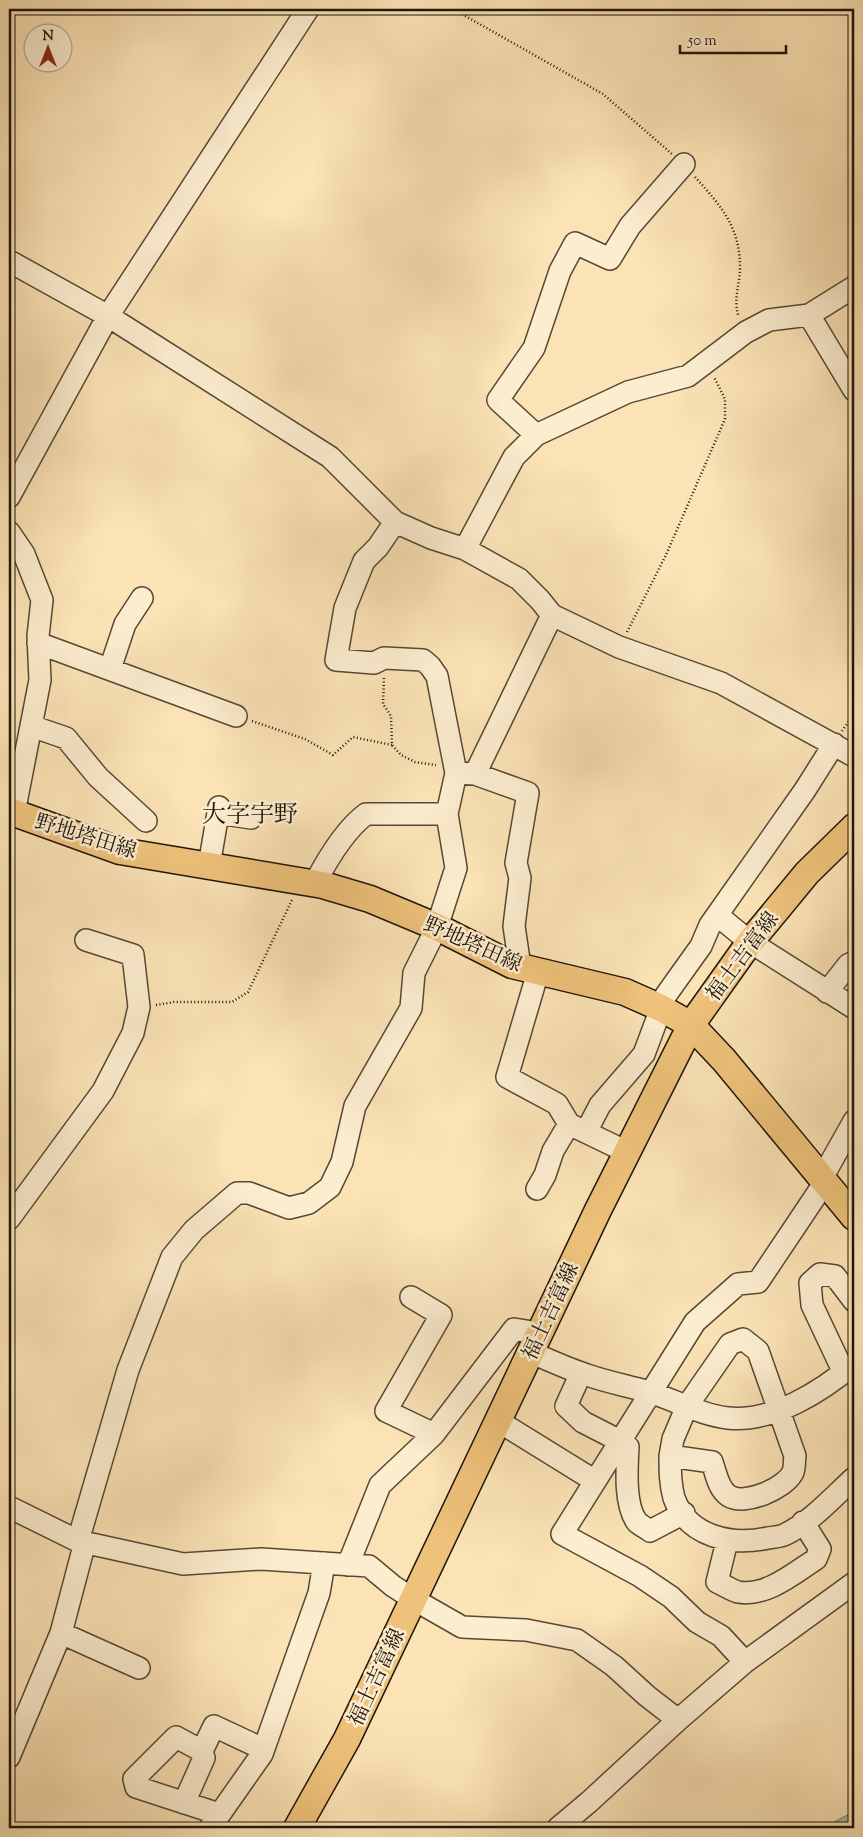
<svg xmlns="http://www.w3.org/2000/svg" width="863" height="1837" viewBox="0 0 863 1837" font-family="'Sorts Mill Goudy','Noto Serif JP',serif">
<defs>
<pattern id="water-ripples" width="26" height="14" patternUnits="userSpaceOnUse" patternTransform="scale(1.25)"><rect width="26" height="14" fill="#9fbeaa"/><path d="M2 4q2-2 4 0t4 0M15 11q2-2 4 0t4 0" fill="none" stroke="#88a291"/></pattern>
</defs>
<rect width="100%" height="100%" fill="#fbe3b5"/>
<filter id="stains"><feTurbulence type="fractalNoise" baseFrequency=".004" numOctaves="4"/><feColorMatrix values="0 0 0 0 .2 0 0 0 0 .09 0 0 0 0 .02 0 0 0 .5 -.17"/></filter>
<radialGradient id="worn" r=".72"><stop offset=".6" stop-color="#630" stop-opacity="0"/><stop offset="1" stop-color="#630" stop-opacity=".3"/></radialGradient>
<path fill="url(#water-ripples)" stroke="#6c7a6a" d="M854,1812V1828H823L851,1813Z"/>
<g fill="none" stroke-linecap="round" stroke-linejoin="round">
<g stroke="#564836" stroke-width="24">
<path id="minor" d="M9,261L108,316L330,457L395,522L431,538L465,549L519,579L540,600L552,615L619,647L721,683L854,756
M809,315L854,390
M536,435L498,400L534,348L560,271L575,243L610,259L630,226L684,164
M9,497L108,316L308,9
M395,522L378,547L364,561L345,608L336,660L374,663L384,658L423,660L430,666L437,676L456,773
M9,532L24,554L42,600L38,636L40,680L14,813
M465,549L514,457L536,435L628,392L688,376L746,332L769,320L809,315L854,287
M38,643L236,716
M110,669L125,624L142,598
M31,726L66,738L98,777L146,821
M475,774L528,793L516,863L520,878L514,926L520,967
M218,813L251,818
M209,866L219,807
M315,883C327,860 346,829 366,814H447
M717,915L750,942L854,1008
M538,972L507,1077L557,1104L569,1124L627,1152
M827,992L848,965L854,962
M586,1132L600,1105L644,1054L666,995L701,946L710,925L805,790L834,744
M822,1178L854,1121
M537,1189L545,1175L553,1151L569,1124
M9,1219L103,1091L133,1033L139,1007L133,955L86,940
M411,1297L441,1315L386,1411L434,1434L514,1329L539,1333
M743,1339L758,1351L795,1456C794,1461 795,1467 793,1472C786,1488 745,1506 729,1496C718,1489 716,1473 712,1462L670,1456L673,1439L687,1406L730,1344Z
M530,1352C549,1360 568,1369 587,1375C607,1382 628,1386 649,1392C675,1400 701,1415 728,1418C772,1423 822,1391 854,1364
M581,1373L566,1406L583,1422L620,1441L628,1447C627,1467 624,1505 637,1522C640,1525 646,1528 650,1531L684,1513
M844,1373L812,1305L810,1283L820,1274L835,1276L854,1301
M498,1421L595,1481
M670,1456C670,1470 670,1484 674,1498C688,1537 732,1546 768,1538C773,1537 781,1537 786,1534C812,1521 833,1497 854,1478
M9,1507L78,1541L183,1564L261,1559L369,1566L393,1586L413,1599L462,1627L526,1630L577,1640L614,1666L647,1696L678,1720
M78,1541L128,1370L172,1257L194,1230L237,1193H249L289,1208L309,1203L330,1187L342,1162L355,1106L411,1008L414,973L437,927L456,868L447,814L456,773L475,774L552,615
M727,1541L717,1582C724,1585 731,1590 738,1592C767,1597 794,1573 816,1559L820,1549L803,1522
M348,1565L380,1485L434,1434
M61,1633L139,1668
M745,1662L721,1636L697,1622L671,1597L640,1576L562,1534L695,1322L738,1284L758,1282L825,1182
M202,1751L214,1726L263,1749
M9,1757L61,1633L85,1542
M184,1803L204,1758L202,1751L176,1737L134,1779L136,1787L219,1814
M210,1828L262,1754L319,1593L324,1563
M558,1828L589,1802L678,1720L745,1662L854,1583"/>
</g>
<g stroke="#1f140b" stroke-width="29">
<path id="major" d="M9,811L120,851L323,885L370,899L437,927L512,965L625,992L661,1008L691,1025L724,1060L854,1217
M297,1828L347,1739L598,1210L691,1025L750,942L807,873L854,827"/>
</g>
<path stroke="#1f140b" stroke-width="2.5" stroke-dasharray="1 2.5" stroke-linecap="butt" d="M453,9L603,94L672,154
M695,177C722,207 741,228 740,271C739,285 733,303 739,317
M627,632L666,555L725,419V399L714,377
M384,678L383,704L391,716L392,745L401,755L415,762L436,765
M252,721L305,739L333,755L353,737L392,745
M842,731L854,714
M156,1005L174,1002H232L248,992L292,900"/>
<use href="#minor" stroke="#fcedcf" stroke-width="21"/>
<use href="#major" stroke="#eec27a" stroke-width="26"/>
</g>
<g text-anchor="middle" stroke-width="5" stroke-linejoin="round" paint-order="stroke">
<g font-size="21" fill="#1f140b" stroke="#fcedcf">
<text transform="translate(86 836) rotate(17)" y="7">野地塔田線</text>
<text transform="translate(473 944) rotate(24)" y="7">野地塔田線</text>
<text transform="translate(742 956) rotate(-53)" y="7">福土吉富線</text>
<text transform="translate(550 1311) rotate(-65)" y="7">福土吉富線</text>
<text transform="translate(376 1677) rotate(-65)" y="7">福土吉富線</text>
</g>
<g font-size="24" fill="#1f140b" stroke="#fcedcf">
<text x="250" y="822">大字宇野</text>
</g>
</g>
<rect width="863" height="1837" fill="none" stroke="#fbe3b5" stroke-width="30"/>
<rect x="10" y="10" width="843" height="1817" fill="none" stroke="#1f140b" stroke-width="2.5"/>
<rect x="15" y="15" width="833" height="1807" fill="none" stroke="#1f140b"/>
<g transform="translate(48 48)"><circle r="24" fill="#fcedcf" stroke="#a49681"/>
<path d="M0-4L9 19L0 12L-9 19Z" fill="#8f2418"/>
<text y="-8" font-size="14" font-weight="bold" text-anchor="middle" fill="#1f140b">N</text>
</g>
<path d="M680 45v8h106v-8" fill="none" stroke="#1f140b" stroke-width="2.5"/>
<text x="688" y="45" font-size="15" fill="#1f140b" stroke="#fcedcf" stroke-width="4" paint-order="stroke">50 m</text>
<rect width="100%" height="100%" filter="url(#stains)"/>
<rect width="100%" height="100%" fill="url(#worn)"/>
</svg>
